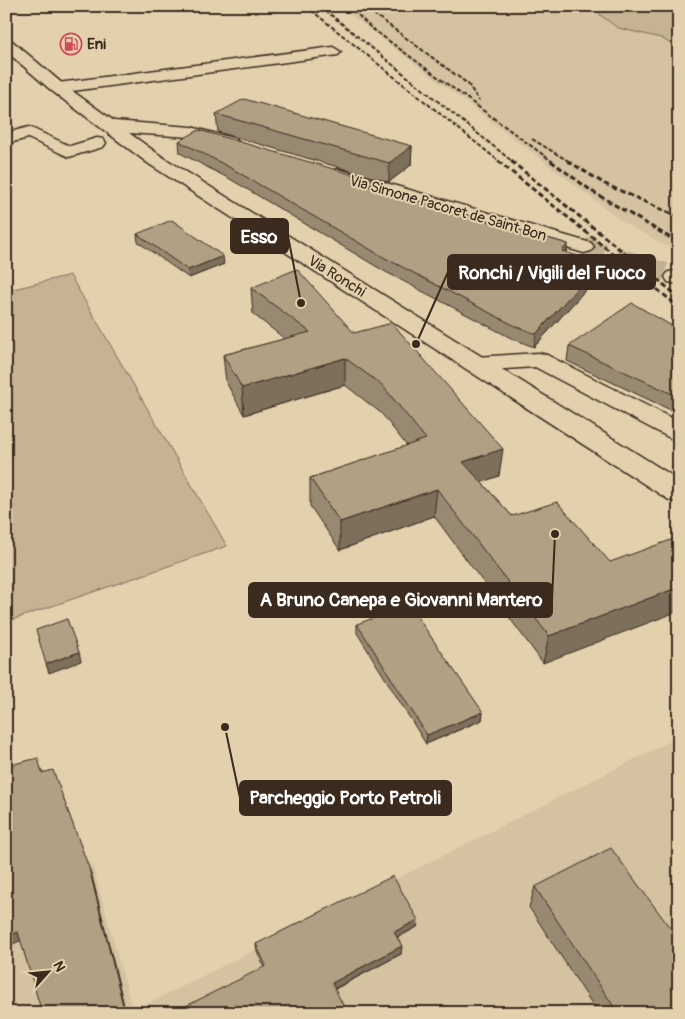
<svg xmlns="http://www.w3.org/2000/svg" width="685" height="1019" viewBox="0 0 685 1019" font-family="Pangolin,sans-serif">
<rect width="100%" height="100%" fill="#e3d1ae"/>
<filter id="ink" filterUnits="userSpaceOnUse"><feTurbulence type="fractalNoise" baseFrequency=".02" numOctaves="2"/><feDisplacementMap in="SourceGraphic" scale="10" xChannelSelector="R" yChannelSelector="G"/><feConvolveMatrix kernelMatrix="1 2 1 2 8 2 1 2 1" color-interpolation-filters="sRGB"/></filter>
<g filter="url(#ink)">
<path fill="#d4c2a1" d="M339,6H602L600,15L618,28L661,38L679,49V253L626,224Z
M679,737V1013H6V897L92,863L133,1011Z"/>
<path fill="#c5b394" stroke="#806e59" d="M602,6H675L679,8V49L661,38L618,28L600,15Z
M70,275L227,546L6,622V291Z"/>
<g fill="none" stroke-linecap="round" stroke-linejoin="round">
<path stroke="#c1b091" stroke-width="21" stroke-dasharray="21 11" stroke-linecap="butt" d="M584,247L676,277"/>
<g stroke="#3b2a1e" stroke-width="3">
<path id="pedestrian" d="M29,127L70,146L97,138L103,139L106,143L103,147L69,157L28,138L6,144V133Z"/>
</g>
<g stroke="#3b2a1e" stroke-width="3">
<path id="minor" d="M333,47L341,52L338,55L58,93L50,88L58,83Z
M539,353L547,355L679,422V440L670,438L535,367L476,371L468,369L464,364L468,359L476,357Z"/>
</g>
<g stroke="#3b2a1e" stroke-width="3">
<path id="primary" d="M6,39L11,40L64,85L114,121L191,127L236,139L239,143L236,147L230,148L190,137L129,133L161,156L679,480V502L669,500L149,164L52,91L6,51Z
M338,169L591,243L594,247L591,251L584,253L577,251L331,179L329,175L331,171Z
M676,271H679V284L668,282L665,277L668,272Z"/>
</g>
<use href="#pedestrian" fill="#e3d1ae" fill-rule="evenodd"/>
<use href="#minor" fill="#e3d1ae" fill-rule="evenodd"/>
<use href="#primary" fill="#e3d1ae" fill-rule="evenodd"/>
<path stroke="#3b2a1e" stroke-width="2" stroke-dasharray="4.5 2" stroke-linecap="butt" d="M306,6L500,162
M320,6L513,162
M349,6L370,27L553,162
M363,6L468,84L479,101
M532,139L570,162"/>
<path stroke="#3b2a1e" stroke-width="3" stroke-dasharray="5.5 3" stroke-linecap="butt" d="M498,161L679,307
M511,161L679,297
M551,161L593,192L679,243
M568,161L605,184L679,217"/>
</g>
<path fill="#988a72" stroke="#3b2a1e" d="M216,114L412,146L411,165L389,182L218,132Z
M179,141L375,181L374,188L568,244L567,253L598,276L534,347L511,338L384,271L230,179L180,153Z
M137,234L224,264L189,278L138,242Z
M251,288L354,333L499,476L481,482L512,516L610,562L543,663L434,516L340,550L310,506V478L407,446L381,413L345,385L244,415L226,382L223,355L285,339L253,314Z
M679,330V414L567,361L569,346Z
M357,624L483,712L482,720L426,744L357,633Z
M535,887L679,1013H598L529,907Z
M418,920L417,927L397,938L401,954L335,989L264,967L257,952L256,944Z"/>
<path fill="#7c705c" stroke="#3b2a1e" d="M412,146L411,165L389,182V163Z
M375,181L374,193L367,186Z
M568,244L566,257L562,251Z
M223,256L224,264L189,278L188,270Z
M600,263L598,276L534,347L536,334Z
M345,358V385L244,415L242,388Z
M503,449L499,476L460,490L463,462Z
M437,489L434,516L340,550V522Z
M679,587V611L543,663L549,636Z
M79,652L81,661L49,673L46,664Z
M483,712L482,720L426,744L427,735Z
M89,868L92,876L126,1013H125Z
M418,920L417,927L394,939V932Z
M18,932L22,940L6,947V937Z
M402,946L401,954L332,990V983Z"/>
<path fill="#b1a084" stroke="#3b2a1e" d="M244,99L412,146L389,163L216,114Z
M199,130L375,181L367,186L568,244L562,251L600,263L536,334L513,325L385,258L229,167L179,141Z
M172,220L223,256L188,270L137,234Z
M297,269L354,333L392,323L503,449L463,462L512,516L557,502L610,562L679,537V587L549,636L437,489L340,522L310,478L426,439L382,385L345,358L242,388L223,355L310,332L251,288Z
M632,303L679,330V397L569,346Z
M409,605L483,712L427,735L357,624Z
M67,619L79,652L46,664L36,630Z
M38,758L42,773L53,770L89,868L125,1013H42L18,932L6,937V766Z
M611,848L679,940V1013H618L535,887Z
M393,876L418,920L394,932L402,946L332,983L347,1013H172L266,966L256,944Z"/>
</g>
<defs>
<g id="fuel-ring" transform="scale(1.125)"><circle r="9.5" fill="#e3d1ae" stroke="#d1495b" stroke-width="1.5"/><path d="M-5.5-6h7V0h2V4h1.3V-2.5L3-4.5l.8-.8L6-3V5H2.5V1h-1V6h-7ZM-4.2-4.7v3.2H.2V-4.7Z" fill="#d1495b"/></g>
</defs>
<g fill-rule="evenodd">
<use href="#fuel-ring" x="71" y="44"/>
</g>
<g text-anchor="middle" stroke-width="4" stroke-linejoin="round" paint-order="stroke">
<g font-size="15" font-weight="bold" fill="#3b2a1e" stroke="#e3d1ae" text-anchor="start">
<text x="87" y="49">Eni</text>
</g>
<g font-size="15" fill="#3b2a1e" stroke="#e3d1ae">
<text transform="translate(448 208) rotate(16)" y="5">Via Simone Pacoret de Saint Bon</text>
<text transform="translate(337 276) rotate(32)" y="5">Via Ronchi</text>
</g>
</g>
<path fill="none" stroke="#3b2a1e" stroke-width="2" d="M301 303L288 236M416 344L448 272M555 534L552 600M225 727L240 798"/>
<g fill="#3b2a1e" stroke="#e3d1ae" stroke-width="2">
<circle cx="301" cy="303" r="5"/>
<circle cx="416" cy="344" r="5"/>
<circle cx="555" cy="534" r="5"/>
<circle cx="225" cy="727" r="5"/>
</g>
<g fill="#3b2a1e" stroke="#3b2a1e" stroke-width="2">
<rect x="231" y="219" width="57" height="34" rx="5"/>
<rect x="448" y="255" width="207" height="34" rx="5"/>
<rect x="249" y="583" width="303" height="34" rx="5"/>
<rect x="240" y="781" width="211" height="34" rx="5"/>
</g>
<g font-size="19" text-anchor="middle" font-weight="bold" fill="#fff">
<text x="259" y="243">Esso</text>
<text x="552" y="279">Ronchi / Vigili del Fuoco</text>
<text x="401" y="606">A Bruno Canepa e Giovanni Mantero</text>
<text x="345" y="804">Parcheggio Porto Petroli</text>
</g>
<rect width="685" height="1019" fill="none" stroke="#e3d1ae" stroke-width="25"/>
<rect x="12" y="12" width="660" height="994" fill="none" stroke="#3b2a1e" stroke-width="2" filter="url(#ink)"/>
<g transform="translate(48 972) rotate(63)" stroke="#e3d1ae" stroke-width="4" paint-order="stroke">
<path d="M0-4L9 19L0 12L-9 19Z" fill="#3b2a1e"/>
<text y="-8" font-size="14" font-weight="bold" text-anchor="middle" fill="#3b2a1e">N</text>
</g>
</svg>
